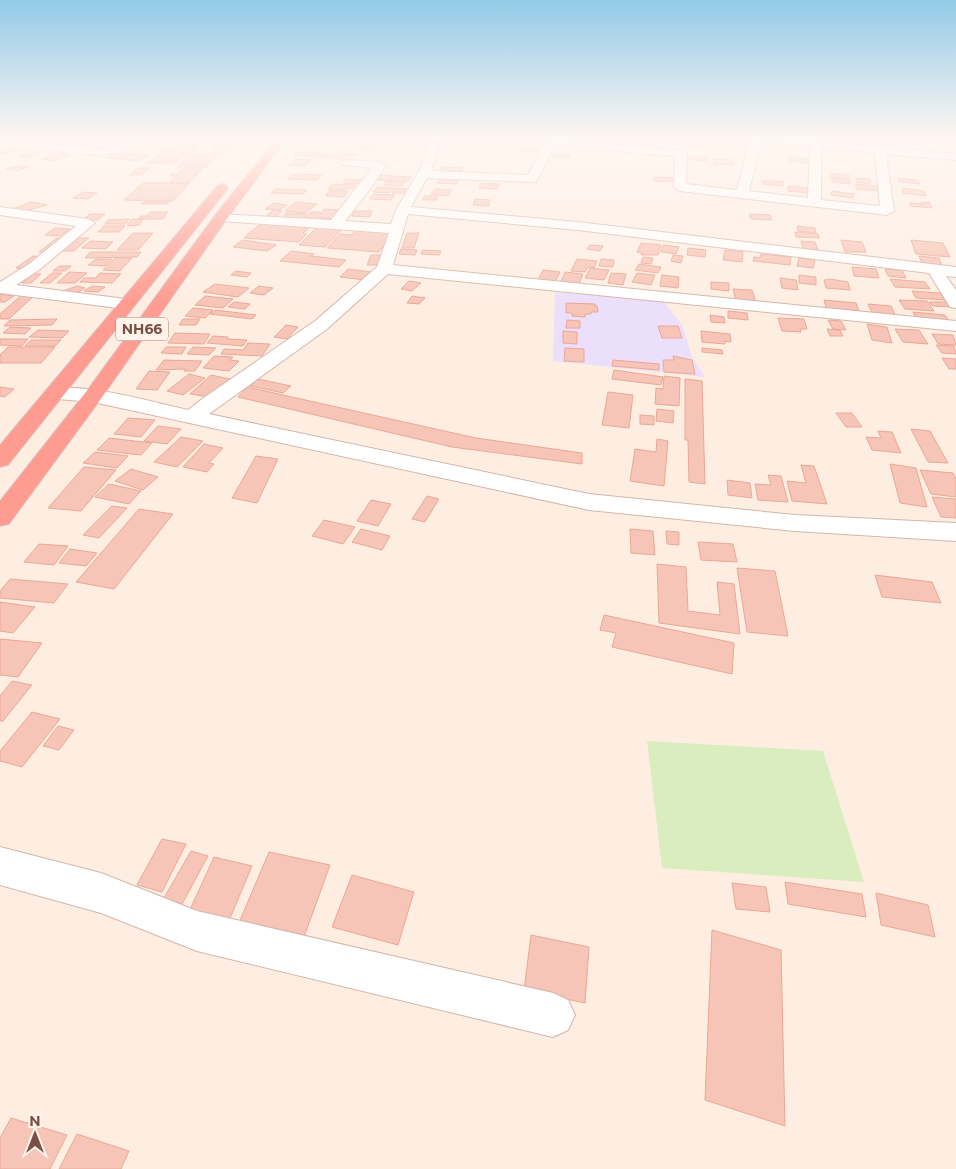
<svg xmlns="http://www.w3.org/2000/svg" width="956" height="1169" viewBox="0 0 956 1169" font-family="Montserrat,sans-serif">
<rect width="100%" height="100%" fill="#feeee2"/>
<path fill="#ecdffb" d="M555,292L663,301L682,325L692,357L705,377L553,361Z"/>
<path fill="#daedbf" d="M647,741L823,751L864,882L662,868Z"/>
<path fill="#f7c5b7" stroke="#eba795" d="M85,138L97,140L85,144L72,143Z
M452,140H465L463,145L447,144Z
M220,141H236L229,147L213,146Z
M317,141L335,142L331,146L319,145L321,143H315Z
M169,145L199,146L191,153L159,151Z
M357,145L380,146L376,150L354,149Z
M524,147L539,148L537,152L521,151Z
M9,148L19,149L5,154L0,153V151Z
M216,148H231L225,154L209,153Z
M30,152L40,153L28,158L18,157Z
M299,152L333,155L329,158L294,155Z
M59,153L71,155L54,161L42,159Z
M116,153L131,154L120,159L105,158Z
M340,153L355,155L347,160L333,158Z
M131,154L149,155L139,161L121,159Z
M160,154H187L173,164L147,163Z
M554,154L570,155L569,158L552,157Z
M189,155H217L206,167H177Z
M690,157L708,158V161L690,160Z
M789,157L810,159L809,163L788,161Z
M295,159L311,160L305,166L288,165Z
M714,159L733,160V165L714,164Z
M17,166L28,167L18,171L6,169Z
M442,167L463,168L461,171L440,170Z
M138,168H150L141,175H129Z
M184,168H203L189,183H169L176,176H170L172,174H178Z
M830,173L849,175V179L830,177Z
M294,174L322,175L317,180L288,179Z
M381,175L395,176L392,181L378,180Z
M396,176L412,177L409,181H393Z
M654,177L676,178V182L654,181Z
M832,178L850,180V184L832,182Z
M857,178L871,179L870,184L856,182Z
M898,178L918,180L920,184L899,182Z
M346,179L361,180L360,181H364L358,184L343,183Z
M439,179L459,180L456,184L437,183Z
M763,180L783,182V186L762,184Z
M387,181L405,182L402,186L384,185Z
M143,183H189L173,201L124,200Z
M481,183L499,184L497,189L479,188Z
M332,184L355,185L353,188L347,189H328Z
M856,184L877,186L878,191L856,189Z
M788,186L808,188V193L788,191Z
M378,187L394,188L389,193L373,192Z
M395,188L410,189L407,193H392Z
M902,188L924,191L926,196L903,193Z
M275,189L307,190L303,194L271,193Z
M435,189L452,190L448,196L431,194Z
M330,190L348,191L344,197L326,196Z
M832,191L854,194L853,198L831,195Z
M83,192L97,193L87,199L73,198Z
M374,194L395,195L391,200L370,199Z
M424,196H438L436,200H423Z
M475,199L490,200L489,206L473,205Z
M169,201L167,204H141L144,202Z
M31,202L47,205L21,212L10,210Z
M295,202L317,204L306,213L285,211Z
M921,202L930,203L932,208L910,206V203L922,204Z
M274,203L287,205L279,210L265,209Z
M324,209L342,210L335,219L317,218Z
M273,210L282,211L276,217L266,216Z
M354,211H372L370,217L352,216Z
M150,212H168L163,219H138L141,216H147Z
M311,212H320L313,220L304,219Z
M286,213L307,214L303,219L282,218Z
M90,214H105L98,220H82Z
M749,214L770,215L772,220L751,219Z
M129,219L126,224H105L108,220Z
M132,219H143L139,225L127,226Z
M261,223L310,227L303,233L307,234L299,242L244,238Z
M104,226H125L119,232H98Z
M797,226L815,228L816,233L798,231Z
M317,227L342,229L325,247L299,245Z
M55,228L70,229L60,236L45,235Z
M356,230L393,233L379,252L327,248L340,234L352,235Z
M795,232L818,234L819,238L796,237Z
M133,233H153L138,250H117Z
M407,233H419L414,248H402Z
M57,238L68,239L51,252H39Z
M77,238H89L74,251H62Z
M243,240L276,245L267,251L233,247Z
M841,240L862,242L866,252H845Z
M911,240L943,243L950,257L916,254Z
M90,241L113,242L106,249L82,248Z
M801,241L815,242L818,250L803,249Z
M641,243L661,245L658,255H641L642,253L637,252Z
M590,245L603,246L600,251L587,249Z
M663,245L679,247L676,254L661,252Z
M688,248L706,250L705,257L687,255Z
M401,249L417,250L415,255L399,254Z
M423,250L441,251L439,255L421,254Z
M725,250L743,252L742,262L723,260Z
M291,251L314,254L311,256L346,260L339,267L280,261Z
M90,252H141L137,257L85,258Z
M761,254L791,257L790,265L753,261L754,257L760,258Z
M371,255H383L380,265H367Z
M673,255L683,256L681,263L671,261Z
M33,256L45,257L27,269L16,268Z
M919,256L939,258L942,266L922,263Z
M643,257L653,258L651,264L641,263Z
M115,258H132L120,271L103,270Z
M799,258L815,260L813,268L797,266Z
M96,259H112L105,266L88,265Z
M577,259L597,261L594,268L588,267L585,272L571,271Z
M601,259L614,260L613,267L599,266Z
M639,264L661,267L658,273L635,270Z
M59,266H71L65,271H53Z
M852,267L876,269L879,278L854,276Z
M590,268L609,270L604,280L585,278Z
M348,269L372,272L365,280L340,277Z
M885,269L902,270L906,278L888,276Z
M543,270L560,272L555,282L538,280Z
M236,271L251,273L247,277L231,275Z
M69,272L87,273L75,283H57Z
M565,272L583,274L579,284L561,282Z
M52,273H62L50,283H40Z
M100,273L121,274L112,283L80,282L84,278H95Z
M611,273L626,274L623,285L608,283Z
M637,273L655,275L651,285L632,282Z
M32,274H41L31,283H22Z
M662,275L679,277L678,288L660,286Z
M799,275L816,277V285L799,283Z
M780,278L796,280L798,290L782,288Z
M830,279L848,282L850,290L826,288L824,280Z
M890,279L925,282L930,289L895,287Z
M409,281L421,283L412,291L401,289Z
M711,282L729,283V291L711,289Z
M215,284L249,288L238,297L203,292Z
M77,286L85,288L75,294L63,291Z
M92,286L105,287L98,292L84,291Z
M259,286L273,288L264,295L250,293Z
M733,289L752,290L756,302L736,301Z
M912,291L940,293L945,300L916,298Z
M24,293H37L9,319H0V314Z
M0,294L14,296L5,302H0Z
M205,296L233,299L223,308L195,305Z
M412,296L425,298L419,304L407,303Z
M824,300L856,303L860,314L827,311Z
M899,300L927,301L934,311L905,309Z
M234,302L250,304L245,309L228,307Z
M929,302H948L952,307L933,306Z
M566,303L595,304V306H597L598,312H591V314H585V317L572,316V313H566Z
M868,304L891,306L896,317L873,315Z
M193,308L213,310L205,318L185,316Z
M215,310L256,315L252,319L210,314Z
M728,311L747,313L748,320L728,318Z
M913,312L945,315L950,323L917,320Z
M710,315L724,317L725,323L711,322Z
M778,318L804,319L807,329H800L801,332L782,331Z
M57,319L52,325L4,326L10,320Z
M183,319H200L196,325H179Z
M567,320L580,321V328H566Z
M828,320L841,321L846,330L833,329Z
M867,324L887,327L892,343L872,340Z
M286,325L298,327L287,339L274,337Z
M658,326H678L682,338H662Z
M10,327L31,328L25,334L3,333Z
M827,329L840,330L843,336H830Z
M895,329L919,330L928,344L903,342Z
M38,330L69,331L62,338L29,337Z
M563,331L577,332V344L563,343Z
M701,331L730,334L731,342L725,341V344L702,342Z
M175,333L210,334L204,344L168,343Z
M932,334L953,335L956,345L938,344Z
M213,336L228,337L227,339L247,340L243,346L207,343Z
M0,339H28L22,346L0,345Z
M31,340H61L55,346H25Z
M248,343L270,344L262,356L221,354L224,349L243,350Z
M936,345L954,346L956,354L942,353Z
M8,347H55L41,363H0V355Z
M166,347H186L182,354L161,353Z
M193,347L216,348L209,355L187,354Z
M565,348L584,349V362L564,361Z
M702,348L722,350L723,354L702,352Z
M214,356L233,357L230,360L239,361L229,371L203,368Z
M673,356L692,360L695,374L664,372L663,360H674Z
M942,358L956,359V369H949Z
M164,360L202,361L195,371H184L185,369L156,370Z
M613,360L659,364V370L612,366Z
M614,370L663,377L661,385L612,379Z
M149,371L170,372L157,390L136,389Z
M189,374L205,378L183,395L167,391Z
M211,375L230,379L210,397L190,394Z
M664,376L680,378L679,406L655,404L656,388L663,389Z
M258,379L291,386L283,393L250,386Z
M685,379L702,381L705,484L689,482L688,440H685Z
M0,387L14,389L5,397L0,396Z
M247,387L476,438L582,453V464L452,447L238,397Z
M608,392L633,395L629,428L602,425Z
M657,409L674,411L673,423L656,421Z
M836,413H852L862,427H846Z
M640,415L654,416V425L640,424Z
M128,418L155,420L141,437L114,434Z
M158,426L181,429L167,444L144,441Z
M911,429L930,431L948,463L928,462Z
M878,431L892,432L901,453L872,450L866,437L881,438Z
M181,437L203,441L177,467L154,462Z
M109,438L152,443L141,455L97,450Z
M657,439L668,441L664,486L630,481L635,449L656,452Z
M204,444L223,448L209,463L214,464L207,472L183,467Z
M95,452L128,456L117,468L83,463Z
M256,456L278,459L257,503L232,498Z
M890,464L916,468L927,507L900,503Z
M801,465L814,466L827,504L792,501L787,481L806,483Z
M84,467L116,470L81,511L48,508Z
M131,469L158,477L143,490L115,481Z
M920,470L953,473L956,479V497L931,494Z
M768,475L781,476L788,502L758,500L755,484L771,485Z
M727,480L750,483L752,498L728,495Z
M109,484L141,491L129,504L95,497Z
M427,496L439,499L425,522L412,519Z
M932,497L956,499V518L941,517Z
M371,500L391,504L378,526L357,521Z
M112,506L127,508L99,538L83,535Z
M139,509L173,514L114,589L76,582Z
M324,520L355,527L343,544L312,536Z
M361,529L390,536L382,550L352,542Z
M630,529L653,531L655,555L631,553Z
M666,531L679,532V545L667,544Z
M698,542L733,544L737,562L701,560Z
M39,544L68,546L54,565L24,562Z
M70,549L97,553L86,566L59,563Z
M657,564L686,567L688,611L720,615L717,582L734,584L740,634L659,623Z
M737,568L775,571L788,636L747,632Z
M875,575L932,582L941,603L882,597Z
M10,579L68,584L54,603L0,598V591Z
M0,602L35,607L13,633L0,631Z
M604,615L734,643L732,674L612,647L616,633L600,630Z
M0,639L42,643L18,677L0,675Z
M12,681L32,685L3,721H0V696Z
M32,712L60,719L22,767L0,761V751Z
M58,726L74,730L59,750L43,746Z
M162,839L186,844L162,892L137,885Z
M191,851L208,856L182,904L164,898Z
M269,852L330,865L303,940L238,925Z
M214,857L252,866L228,923L188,914Z
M352,875L414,892L398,945L332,927Z
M785,882L862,894L866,917L788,904Z
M732,883L766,887L770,912L736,909Z
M876,893L928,905L935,937L881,925Z
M712,930L781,950L785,1126L705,1100Z
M531,935L589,947L585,1003L524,990Z
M11,1118L67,1135L50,1169H0V1138Z
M77,1134L129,1151L121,1169H59Z"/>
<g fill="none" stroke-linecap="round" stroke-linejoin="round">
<g stroke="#d3b6aa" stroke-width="2">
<path id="minor" d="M139,138H154L117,153L100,155L0,146V140L100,149L111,148Z
M432,138H442L431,171L528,175L548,138H558V139L685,151L687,153L686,184L737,190L751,138H789L956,154V160L886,154L894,211L887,215L680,191L674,187L675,156L555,146L536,182L427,178L411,207L578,222L956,267V277L946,276L956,290V308L950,307L929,273L578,230L408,214L393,265L956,321V331L388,274L327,329L209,414L589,494L795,515L956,523V541L795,531L589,510L93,402L46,398L43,394L46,390C80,381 152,402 188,410L202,399L315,321L377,267L389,233L221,221L216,220L214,217L216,214L331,220L372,168L343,165L341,163L343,161L347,160L380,162L386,165L368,192L345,221L391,224L396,210L420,169ZM761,142L810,146L808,198L749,191ZM821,147L875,153L880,206L821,200Z
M0,207L88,219L95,223L39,270L16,285L126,299L132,300L134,304L132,308L126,309L0,293V282L29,264L76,226L0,215Z
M0,847L101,873L197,911L553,993L568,1000L575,1015L568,1030L553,1037L197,951L101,913L0,885Z"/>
</g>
<g stroke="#d9cecb" stroke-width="2">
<path id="highway" d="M277,138H287L226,220L100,400L9,524L0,526V501L86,392L216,214Z
M222,184L226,185L228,188L226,191L8,465L0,467V445L218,185Z"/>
</g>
<use href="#minor" fill="#fff" fill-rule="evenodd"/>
<use href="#highway" fill="#ff9c92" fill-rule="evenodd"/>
</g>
<linearGradient id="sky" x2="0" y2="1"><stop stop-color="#93cae8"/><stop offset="0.46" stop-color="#fff7f2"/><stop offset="1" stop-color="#fff7f2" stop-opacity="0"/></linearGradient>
<rect width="956" height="302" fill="url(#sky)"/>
<g text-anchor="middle" stroke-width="4.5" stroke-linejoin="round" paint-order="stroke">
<rect fill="#fff3ea" stroke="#a18077" stroke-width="1" x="116" y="317.5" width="52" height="23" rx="4"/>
<g font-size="14" font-weight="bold" fill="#794f46">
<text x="142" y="334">NH66</text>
</g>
</g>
<g transform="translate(35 1134)" stroke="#fff3ea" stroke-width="4" paint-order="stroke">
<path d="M0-4L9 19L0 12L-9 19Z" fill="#794f46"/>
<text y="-8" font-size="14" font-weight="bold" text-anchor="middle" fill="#794f46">N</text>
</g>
</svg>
